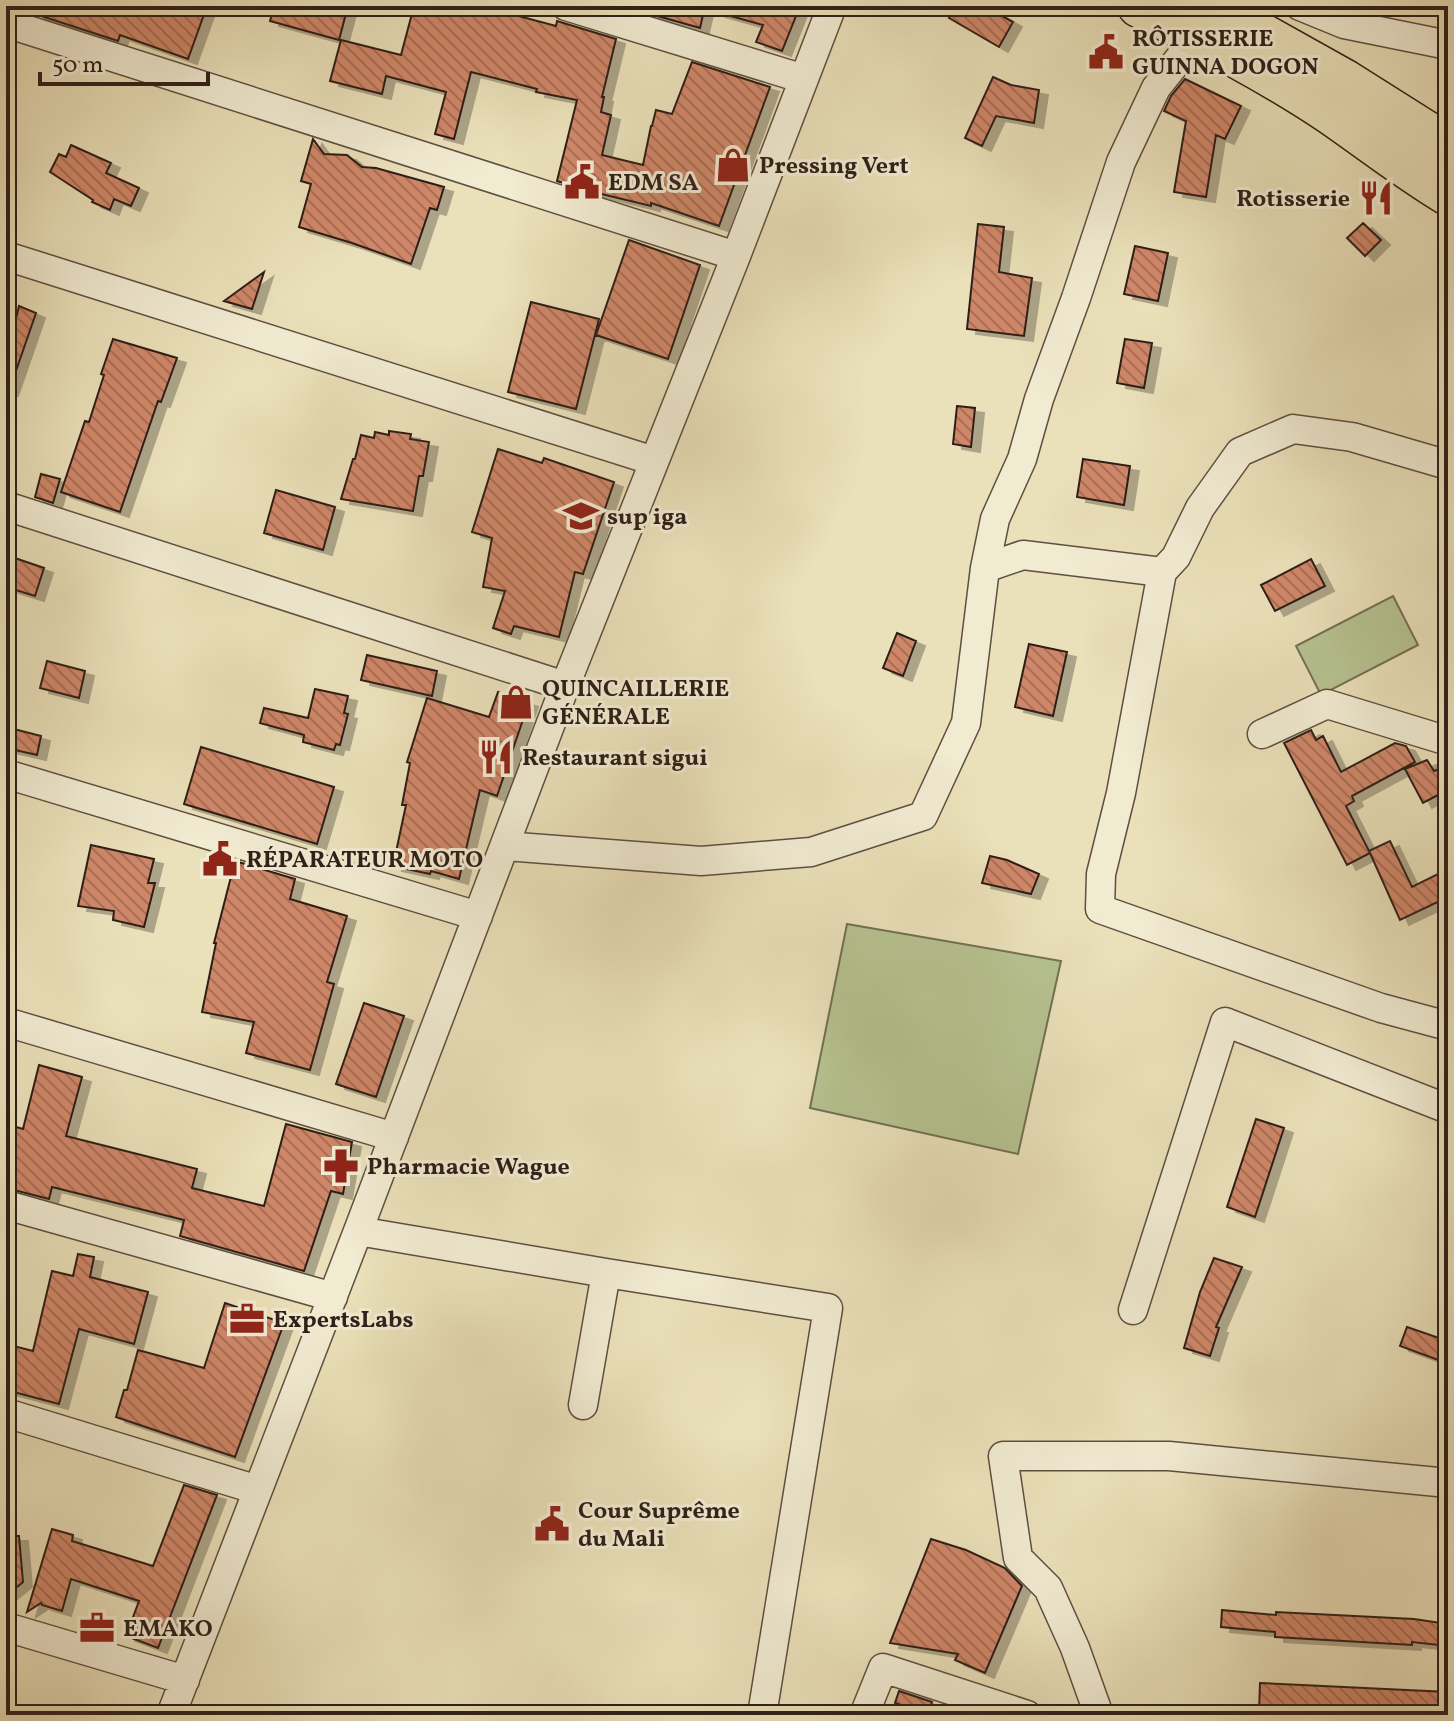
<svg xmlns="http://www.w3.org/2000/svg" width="1454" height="1721" viewBox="0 0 1454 1721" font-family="Vollkorn,serif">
<defs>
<pattern id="building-back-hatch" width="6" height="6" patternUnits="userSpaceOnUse" patternTransform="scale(2)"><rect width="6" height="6" fill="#cf8769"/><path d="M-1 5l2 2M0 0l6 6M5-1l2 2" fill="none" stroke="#a86e55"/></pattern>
<filter id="shadow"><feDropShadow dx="9" dy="5" stdDeviation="0" flood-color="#0004"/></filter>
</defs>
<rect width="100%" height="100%" fill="#eae0b9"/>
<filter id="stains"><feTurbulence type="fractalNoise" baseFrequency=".0025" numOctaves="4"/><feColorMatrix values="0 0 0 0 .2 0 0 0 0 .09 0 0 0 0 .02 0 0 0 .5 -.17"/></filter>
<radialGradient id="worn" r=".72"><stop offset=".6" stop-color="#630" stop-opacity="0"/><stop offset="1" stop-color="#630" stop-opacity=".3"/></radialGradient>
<path fill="#b6c290" stroke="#727054" stroke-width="2" d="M1393,596L1418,645L1321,695L1296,646Z
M847,924L1061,961L1018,1154L810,1108Z"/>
<path fill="url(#building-back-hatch)" stroke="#2f1f18" stroke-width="2" filter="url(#shadow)" d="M37,6H112L134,13L136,6H207L188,59L120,35L118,41L35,14Z
M274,6H348L339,40L270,21Z
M414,6H481L556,26L557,21L616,39L602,97H604L601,112L611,115L602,155L643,165L651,126H652L656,110L672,114L692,62L770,87L719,226L651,203V206L589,191L557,181L577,100L536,92L537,89L471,72L454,139L435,134L446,92L386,76L382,94L330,81L341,40L401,55Z
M636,6H705L700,28L636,10Z
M716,6H800L782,51L756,42L763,25L716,12Z
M956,6H984L1013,22L999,47L949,18Z
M993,77L1011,85L1039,90L1034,123L996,116L982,146L965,138Z
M1185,79L1241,106L1225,139L1216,135L1206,197L1174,192L1186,121L1164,111L1171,96Z
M313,139L324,154L347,155L362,167L376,168L444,187L437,210L430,208L411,264L352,243L299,227L311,184L301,181Z
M71,145L111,163L106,173L139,188L131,206L114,199L110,210L92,202L93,200L50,172L59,154L66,157Z
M1363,223L1381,240L1365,256L1347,238Z
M978,224L1004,227L999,272L1032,278L1024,336L967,329Z
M629,240L700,265L668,359L596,335Z
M1135,246L1168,253L1158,301L1124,294Z
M264,272L252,309L224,301Z
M531,302L599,319L576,409L508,392Z
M19,306L36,313L9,391H6V312L17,315Z
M113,339L177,358L161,402L158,401L120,512L61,492L85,421L89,422L104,375L101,374Z
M1125,339L1152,343L1144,388L1117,383Z
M957,406L975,408L971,447L953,444Z
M389,431L411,434L410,439L429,442L423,476H419L413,511L341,499L353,459H355L361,435L374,438L375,432L389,435Z
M498,449L542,463L544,458L614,482L583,574L575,572L559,637L514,626L511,634L493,628L505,591L483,587L492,538L472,532Z
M1083,459L1130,466L1124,505L1077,497Z
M41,474L60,479L53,503L35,497Z
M276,490L335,507L323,550L264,533Z
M6,555L44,568L35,596L6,587Z
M1311,559L1325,586L1275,611L1261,585Z
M897,633L916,641L903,676L883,668Z
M1029,644L1067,652L1053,716L1015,707Z
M367,655L437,671L432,696L361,680Z
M47,661L85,671L79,698L40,688Z
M315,689L348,696L344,713L348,714L340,745L336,744L334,750L303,742L304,735L260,723L264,708L308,718Z
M498,692L529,702L497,796L480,790L459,879L431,871L430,874L393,866L406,805H402L410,763L407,762L427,698L489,717Z
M6,727L41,736L37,755L6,748Z
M1311,730L1316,740L1323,736L1341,772L1395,743L1406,746L1415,762L1352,796L1354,801L1346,806L1369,851L1390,841L1412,887L1448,869V897L1400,920L1370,853L1347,865L1284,743Z
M201,747L334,787L317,844L184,804Z
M1427,760L1434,771L1448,766V800L1438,795L1423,803L1405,769Z
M91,845L154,859L148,883H155L144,927L113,920L114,911L78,906Z
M990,856L1007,860L1039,874L1031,894L982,883Z
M235,861L295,879L290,899L347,916L327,982L334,984L310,1070L246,1053L254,1022L202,1012L216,943H214Z
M364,1003L404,1016L376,1097L336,1084Z
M39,1065L82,1077L66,1136L197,1169L192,1188L264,1206L286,1124L352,1142L343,1194L331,1191L304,1271L180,1236L184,1220L52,1187L49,1199L6,1188V1124L23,1129Z
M1256,1119L1284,1128L1255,1217L1227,1207Z
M78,1254L94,1257L90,1277L148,1292L134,1344L79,1329L59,1404L6,1390V1344L33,1351L52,1271L73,1276Z
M1214,1258L1242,1267L1216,1327L1219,1328L1210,1356L1184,1348L1200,1292Z
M225,1303L284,1323L235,1457L116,1417L124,1390H127L138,1350L204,1368Z
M1407,1327L1448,1341L1441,1361L1400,1346Z
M184,1485L217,1495L158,1648L126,1636L139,1601L71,1579L62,1611L42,1605L41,1603L27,1612L52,1529L73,1535L72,1541L153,1566Z
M6,1536H19L23,1582L6,1596Z
M931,1539L966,1550L1005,1568L1022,1586L985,1673L955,1660L958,1654L890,1643Z
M1222,1610L1276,1615V1612L1414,1619L1448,1624V1646L1412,1642V1645L1275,1637V1632L1221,1627Z
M1260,1683L1448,1692V1715H1330L1259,1712Z
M899,1691L932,1702L928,1715L895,1703Z"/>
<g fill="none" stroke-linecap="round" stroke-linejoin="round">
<g stroke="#5e4f40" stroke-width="31">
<path id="minor" d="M566,6L804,79
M1300,6L1344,24L1448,45
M6,23L736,256
M6,256L654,461
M6,506L565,686
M985,568L1023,555L1162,572L1176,557L1200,508L1240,452L1293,429L1352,437L1448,465
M1162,572L1121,793L1101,874L1100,909L1381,1008L1448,1026
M1262,734L1327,704L1448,741
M6,774L478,916
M505,846L701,861L811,852L923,816L966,723L985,568L995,519L1022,459L1039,399L1076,298L1121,162L1156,88L1198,35
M6,1022L394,1137
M6,1205L333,1297
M358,1231L606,1273L828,1308L762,1715
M1133,1310L1225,1022L1448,1109
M583,1405L606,1273
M6,1413L258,1490
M6,1627L185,1680
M171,1715L358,1231L565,686L736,256L832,6
M864,1715L883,1668L1027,1715
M1099,1715L1075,1648L1048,1588L1018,1558L1003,1456H1169L1448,1483"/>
</g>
<g stroke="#2f1f18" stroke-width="45">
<path id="highway" d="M1139,6C1205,39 1271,73 1332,114C1371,141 1408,170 1448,194
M1211,6L1345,81L1448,146"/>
</g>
<use href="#minor" stroke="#f1ebd2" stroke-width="28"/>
<use href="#highway" stroke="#eae0b9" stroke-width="42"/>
</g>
<defs>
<g id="civic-bare" transform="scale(2.76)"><path d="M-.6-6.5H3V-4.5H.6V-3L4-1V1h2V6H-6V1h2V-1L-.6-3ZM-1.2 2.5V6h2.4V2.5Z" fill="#8f2418" stroke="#f1ebd2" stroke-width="2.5" paint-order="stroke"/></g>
<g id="shop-bare" transform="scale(2.76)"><path d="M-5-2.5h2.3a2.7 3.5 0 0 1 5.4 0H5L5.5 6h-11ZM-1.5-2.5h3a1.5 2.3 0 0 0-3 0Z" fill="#8f2418" stroke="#f1ebd2" stroke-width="2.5" paint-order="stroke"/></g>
<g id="restaurant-bare" transform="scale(2.76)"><path d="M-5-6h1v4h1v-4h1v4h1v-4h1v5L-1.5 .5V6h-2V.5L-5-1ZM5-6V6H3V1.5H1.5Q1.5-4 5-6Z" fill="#8f2418" stroke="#f1ebd2" stroke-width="2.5" paint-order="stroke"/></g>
<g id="university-bare" transform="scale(2.76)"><path d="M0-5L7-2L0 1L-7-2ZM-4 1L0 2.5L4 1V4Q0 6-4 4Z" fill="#8f2418" stroke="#f1ebd2" stroke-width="2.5" paint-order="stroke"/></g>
<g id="pharmacy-bare" transform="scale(2.76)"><path d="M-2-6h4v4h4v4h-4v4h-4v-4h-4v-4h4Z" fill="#8f2418" stroke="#f1ebd2" stroke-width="2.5" paint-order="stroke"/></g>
<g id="office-bare" transform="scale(2.76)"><path d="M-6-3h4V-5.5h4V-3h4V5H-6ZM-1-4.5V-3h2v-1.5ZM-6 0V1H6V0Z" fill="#8f2418" stroke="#f1ebd2" stroke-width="2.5" paint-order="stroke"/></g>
</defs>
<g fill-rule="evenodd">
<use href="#civic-bare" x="1106" y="52"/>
<use href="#shop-bare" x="733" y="165"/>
<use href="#civic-bare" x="582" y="182"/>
<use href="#restaurant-bare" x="1376" y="198"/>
<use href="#university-bare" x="581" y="516"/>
<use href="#shop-bare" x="516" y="702"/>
<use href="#restaurant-bare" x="496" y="757"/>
<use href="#civic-bare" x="220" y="859"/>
<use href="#pharmacy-bare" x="341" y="1166"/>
<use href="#office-bare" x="247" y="1319"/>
<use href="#civic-bare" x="552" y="1524"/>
<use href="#office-bare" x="97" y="1628"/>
</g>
<g text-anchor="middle" stroke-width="6" stroke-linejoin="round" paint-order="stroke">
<g font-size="24" font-weight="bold" fill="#2f1f18" stroke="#f1ebd2" text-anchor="start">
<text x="1132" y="46">RÔTISSERIE<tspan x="1132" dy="28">GUINNA DOGON</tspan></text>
<text x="759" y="173">Pressing Vert</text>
<text x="608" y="190">EDM SA</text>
<text x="1350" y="206" text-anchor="end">Rotisserie</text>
<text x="607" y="524">sup iga</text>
<text x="542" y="696">QUINCAILLERIE<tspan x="542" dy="28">GÉNÉRALE</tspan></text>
<text x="522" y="765">Restaurant sigui</text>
<text x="246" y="867">RÉPARATEUR MOTO</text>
<text x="367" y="1174">Pharmacie Wague</text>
<text x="273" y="1327">ExpertsLabs</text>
<text x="578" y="1518">Cour Suprême<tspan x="578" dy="28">du Mali</tspan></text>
<text x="123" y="1636">EMAKO</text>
</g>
</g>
<rect width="1454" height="1721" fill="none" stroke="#eae0b9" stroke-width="32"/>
<rect x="8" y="8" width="1438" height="1705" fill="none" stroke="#2f1f18" stroke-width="4"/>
<rect x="16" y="16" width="1422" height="1689" fill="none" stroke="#2f1f18" stroke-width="2"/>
<path d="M40 72v12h168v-12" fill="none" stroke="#2f1f18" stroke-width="4"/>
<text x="52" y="72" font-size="24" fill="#2f1f18" stroke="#f1ebd2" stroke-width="6" paint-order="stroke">50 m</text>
<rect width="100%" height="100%" filter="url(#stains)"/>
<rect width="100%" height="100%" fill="url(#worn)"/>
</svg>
